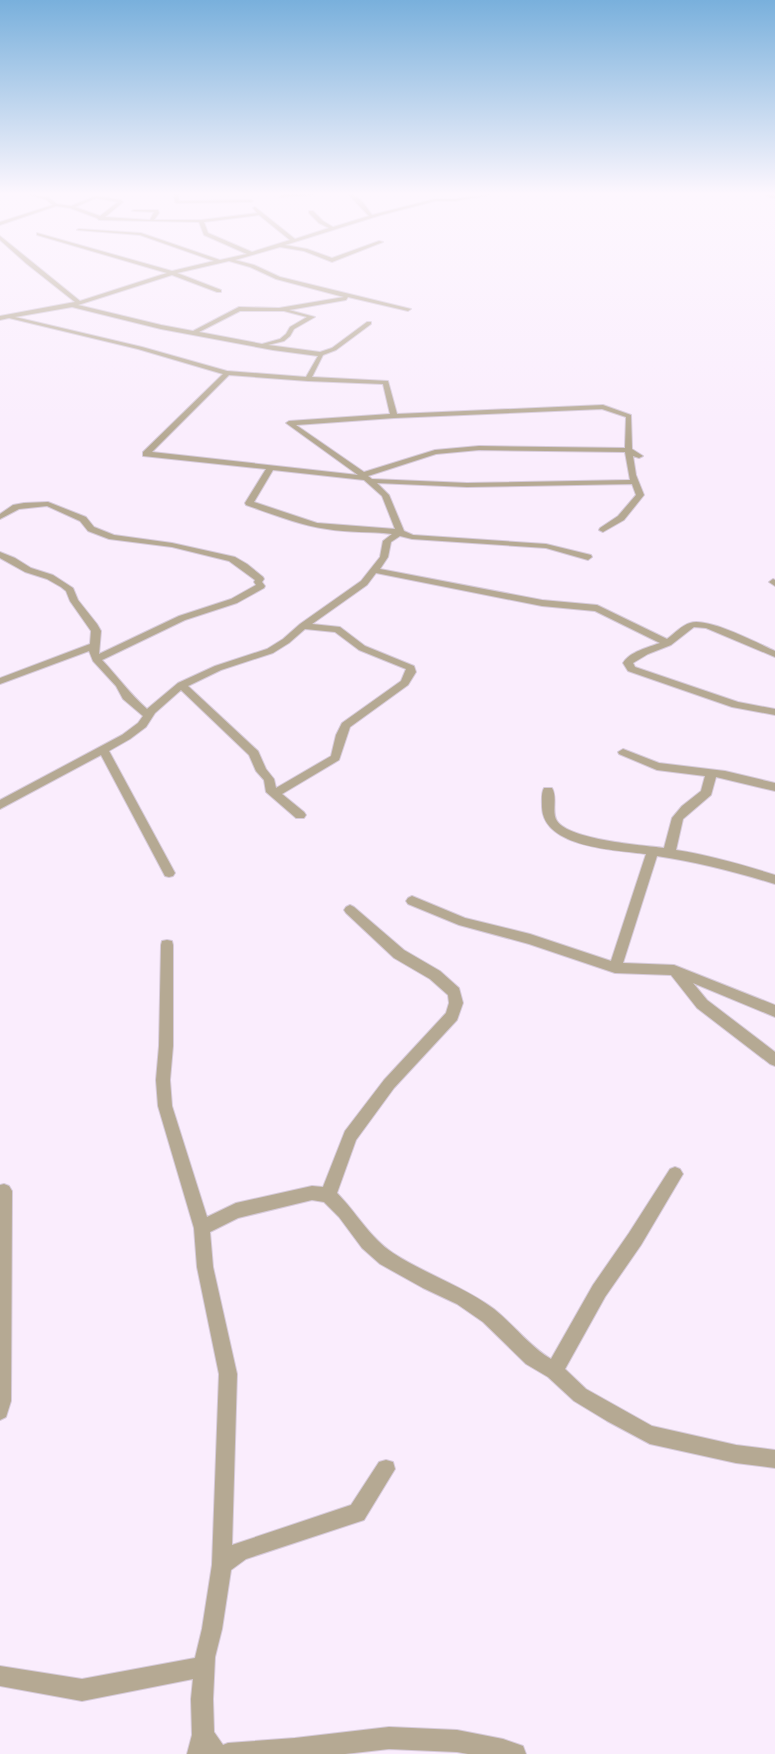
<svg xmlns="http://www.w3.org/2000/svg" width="775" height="1754" viewBox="0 0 775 1754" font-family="Commissioner,sans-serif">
<rect width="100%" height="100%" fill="#faedfd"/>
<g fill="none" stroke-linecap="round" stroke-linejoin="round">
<g stroke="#d7cbda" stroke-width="2">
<path id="street" d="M30,195L48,197L57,204L71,206L96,196L121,200L123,202L105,217L150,220L154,212L132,211L134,210H158L159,213L154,220H201L257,213L253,208L255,207L295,239L329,228L319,223L309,213V211H313L323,221L333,227L369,216L349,195C360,195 366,207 372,215L435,199H455L488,195L455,201H435L381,215L285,245L307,249L332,258L379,241L383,242L332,262L304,251L280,247L235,260L254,265L280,277L411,309L408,311L348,297L346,300L289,310L315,317L294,329L290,336L284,341L268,345L320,352L332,348L367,322H371V324L336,350L323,355L312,377L388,381L397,414L603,405L631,415L632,449L643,456L639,458L633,456L636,475L644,495L624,520L603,532L599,530L600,528L618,516L636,495L632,484L467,487L377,483L389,495L404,531L413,535L546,544L591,555L592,557L588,560L546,548L412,539L400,536L391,542L388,557L380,569L542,600L597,605L667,639C674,634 682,625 690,623C708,617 757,643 775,651V657L706,628L694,627L671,645L648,654L633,663L635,667L738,702L775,709V715L732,707L628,671L623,663C629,652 649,647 660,643L595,611L542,606L376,573L367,585L312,624L340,627L365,646L414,666L416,672L408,685L350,727L339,760L282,794L304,812L306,815L304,818H296L266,792L264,780L256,771L249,755L181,690L155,713L146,727L130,739L109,751L175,873L173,876L169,877L165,876L101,755L0,809V800L122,735L138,723L143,716L123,699L116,686L93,661L89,651L0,684V678L90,644L91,631L70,601L66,591L61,587L47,579L25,572L0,558V552L15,558L31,568L53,575L73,588L78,600L97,624L101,631L99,654L179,616L231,599L256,585L254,582L255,580L229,561L172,547L109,539L88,531L80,521L47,506L19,509L0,519V514L13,505L24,503L48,502L86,517L94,527L114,535L172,543L235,557L247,564L263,577L264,579L262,582L265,586L264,588L237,603L185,620L102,660C118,677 130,694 147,709L178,683L215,666L267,649L283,639L300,624L361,581L380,557L383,541L392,534C370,531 348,533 327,529C299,525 272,514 246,505L245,503L266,469L143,456V452L223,374L138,349L9,318L0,320V316L75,302L27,264L0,240V236L80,301L167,273L37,235V233L172,271L214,261L140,235L77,230L79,229L141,233L220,260L247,254L204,235L199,222L99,220L97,218L70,208L56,206L0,225V222L53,205L45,199ZM96,198L118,202L100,216L75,207ZM259,215L290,240L252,252L208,233L204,222ZM229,261L250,267L276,279L344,297L279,308L239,307L193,331L161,325L78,305L172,275L217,292H221V290L177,273ZM72,307L161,329L273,350L318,356L306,377L227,371L142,347L15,317ZM240,311H284L307,317L290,327L286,334L280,339L262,344L199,332ZM229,375L308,381L383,384L390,414L289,421L286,423L358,475L152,452ZM602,409L626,417L625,448L479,446L435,450L364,472L296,425L394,418ZM479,450L625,452L630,480L467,483L372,479L368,476L436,454ZM273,470L364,480L382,496L395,529L317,523L254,502ZM305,629L335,632L359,650L406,669L401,681L342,723L336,735L331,756L276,788L274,779L266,769L258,751L188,686L221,670L273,653L289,643Z
M174,195H178L179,201L251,200L253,201L251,202L177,203L175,202Z
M282,195H312L280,197Z
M766,195L775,196V198L766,196Z
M773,579L775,580V586L769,582Z
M623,749L659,763L725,771L775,783V791L716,777L711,795L683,819L676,850C709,855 743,865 775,875V884C736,872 698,862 657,856L623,963L674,965L775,1005V1017L693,983L707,1000L775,1052V1066L770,1064L697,1008L671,975L615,973L529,944L459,925L408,904L406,901L408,898L412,896L465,918L530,934L611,961L646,854C616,850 543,848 542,807C542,801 541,793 544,788H552C558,798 551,812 557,821C570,840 641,845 664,848L672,818L682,806L701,791L705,776L657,770L619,754L618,752Z
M350,905L354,907L404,950L440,971L459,988L463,1003L457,1020L394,1088L356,1140L337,1193C356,1212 370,1238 393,1253C425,1274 463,1286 494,1309C514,1325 529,1346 551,1359L593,1285L629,1233L670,1169L675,1167L680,1169L683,1174L680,1179L641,1245L605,1297L565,1369L586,1389L652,1426L736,1445L775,1450V1468L736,1463L650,1444L607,1421L574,1401L548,1377L526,1364L483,1322L457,1304L423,1288L380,1264L362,1248L339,1217L324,1202L312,1200L238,1218L210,1232L213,1267L237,1374L232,1545L351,1505L379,1462L386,1460L393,1462L395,1469L364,1520L246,1559L231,1570L222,1629L215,1657L213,1699L214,1732L223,1745L228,1743L295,1738L389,1727L457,1730L503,1739L523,1746L526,1754H468L457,1752L389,1749L345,1754H187L192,1735L191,1699L193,1679L82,1701L0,1686V1666L82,1679L195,1658L202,1629L212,1565L219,1374L197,1267L194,1228L158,1106L156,1080L159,1046L161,945L162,941L167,940L172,941L173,945V1046L170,1080L172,1106L207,1217L236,1203L312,1186L323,1187L345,1131L384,1080L446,1013L449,1003L448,995L430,979L394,958L346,913L344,910L346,907Z
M4,1184L9,1186L12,1191L11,1401L6,1417L0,1420V1185Z"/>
</g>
<use href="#street" fill="#b5a993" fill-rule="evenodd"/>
</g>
<linearGradient id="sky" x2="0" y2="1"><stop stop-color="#79b0dc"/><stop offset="0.44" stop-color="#fdf7fe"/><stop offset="1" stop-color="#fdf7fe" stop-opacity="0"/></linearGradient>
<rect width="775" height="440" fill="url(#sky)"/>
</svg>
